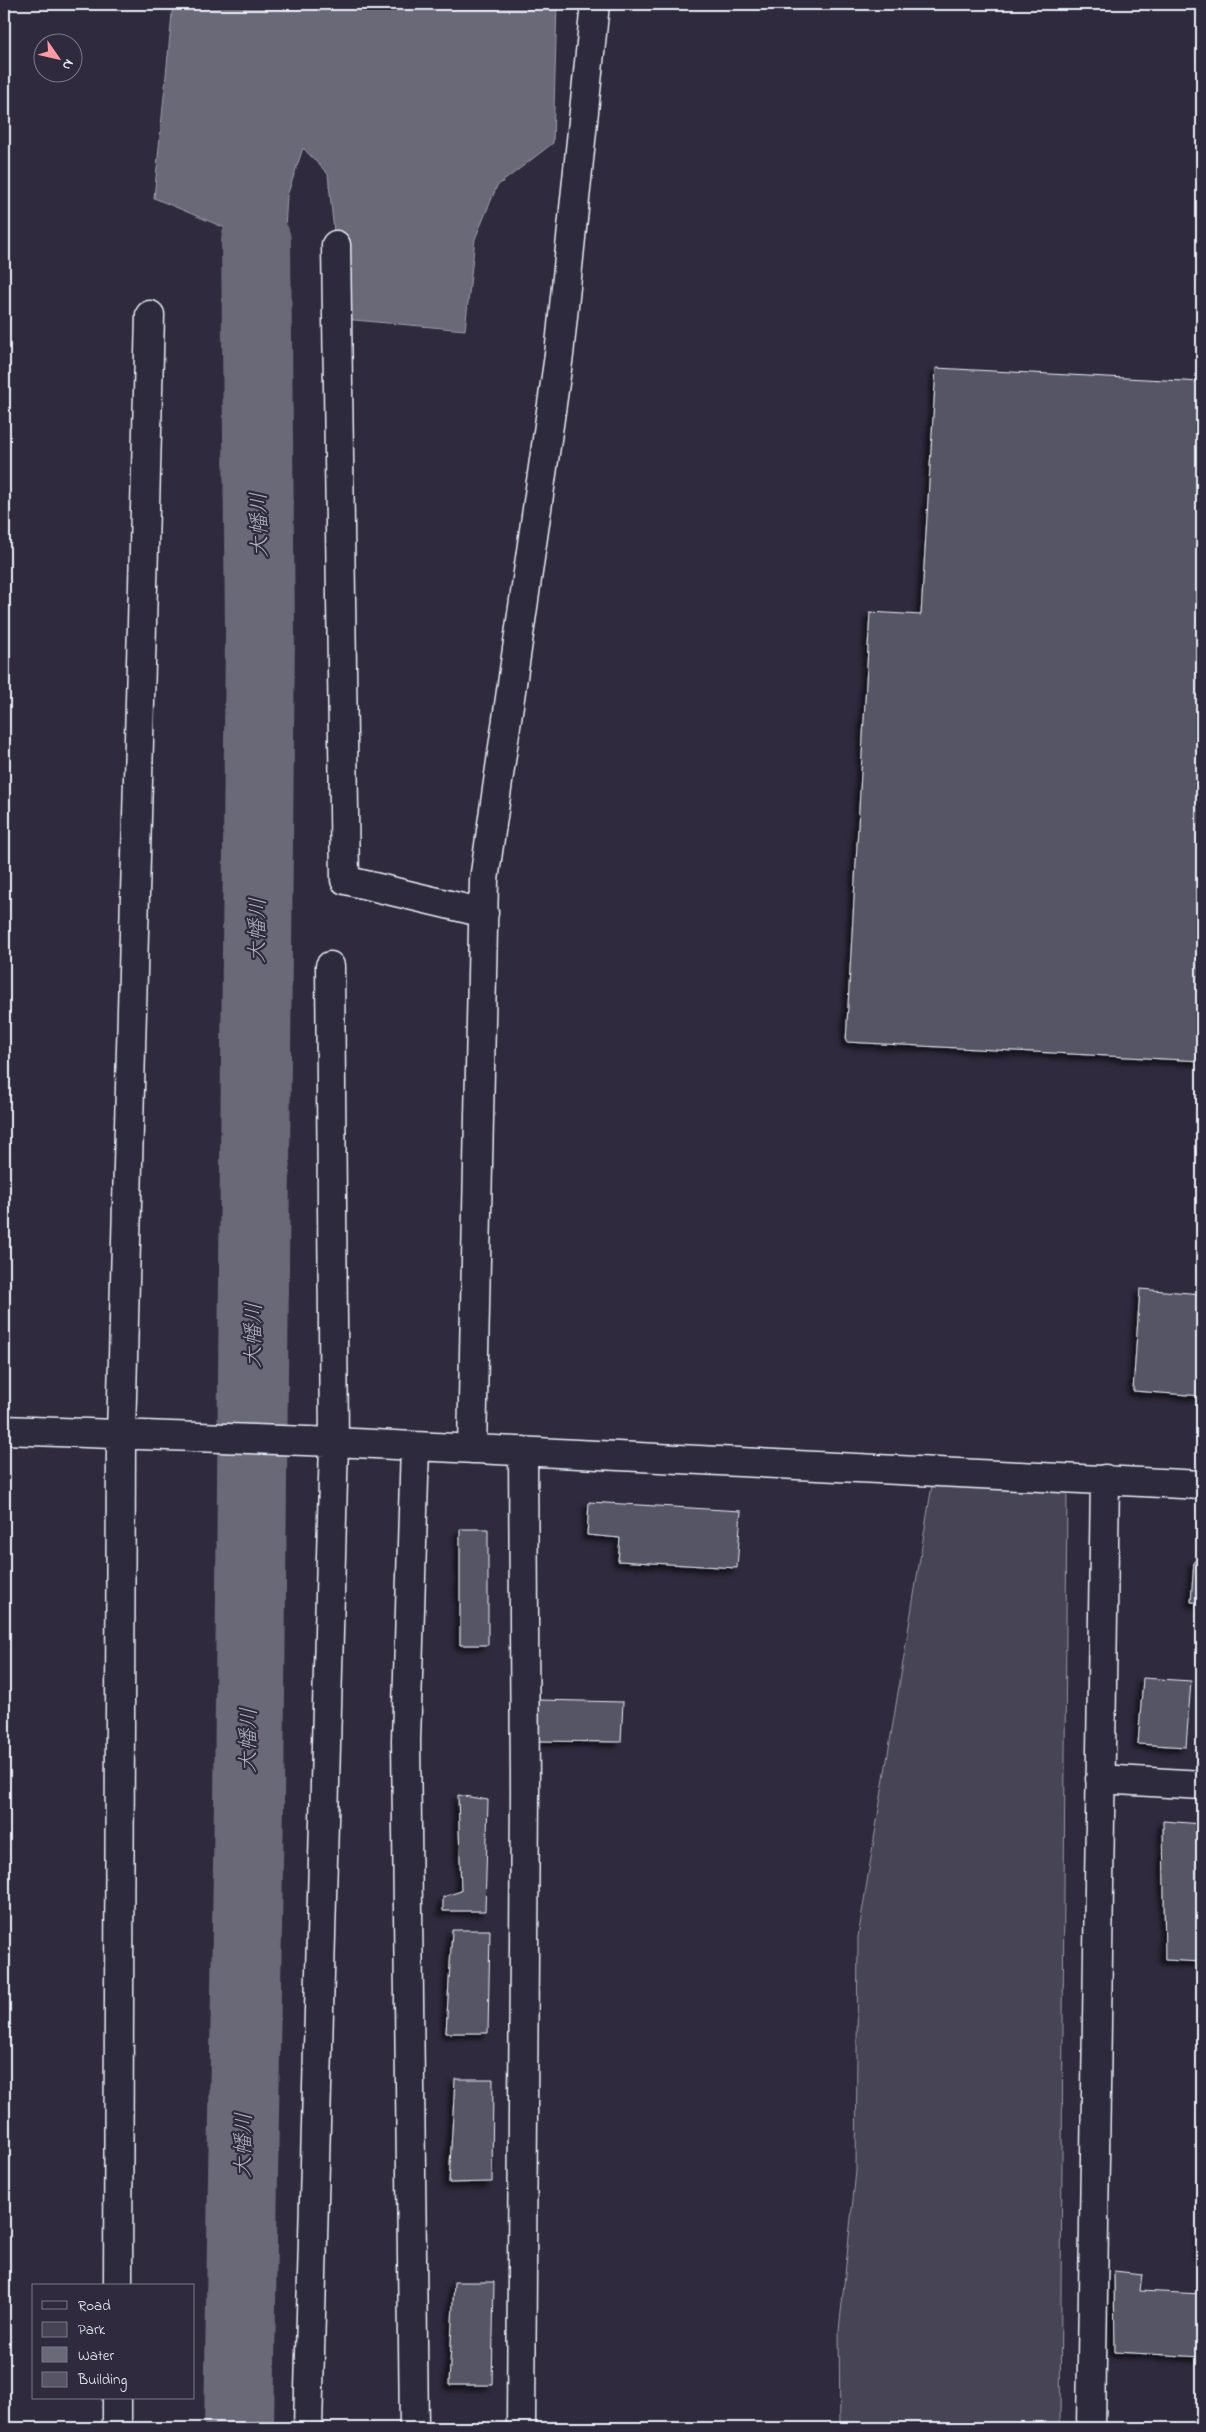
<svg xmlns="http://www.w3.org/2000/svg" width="1206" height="2432" viewBox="0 0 1206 2432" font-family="'Indie Flower','Klee One',sans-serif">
<defs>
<filter id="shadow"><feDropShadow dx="-4.5" dy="4.5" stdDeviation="2.5" flood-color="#0009"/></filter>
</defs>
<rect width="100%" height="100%" fill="#2f2a3d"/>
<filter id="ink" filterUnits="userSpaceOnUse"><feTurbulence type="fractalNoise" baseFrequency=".02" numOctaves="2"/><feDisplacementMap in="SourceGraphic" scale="10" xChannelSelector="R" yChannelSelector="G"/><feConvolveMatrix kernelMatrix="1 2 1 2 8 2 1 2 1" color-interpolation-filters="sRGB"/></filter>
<g filter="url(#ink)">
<path fill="#464455" stroke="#979aa6" d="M932,1485L1067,1492L1060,2428H840L839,2331L856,2171L858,1937Z"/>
<path fill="#696978" stroke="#9c9fab" d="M173,4H557L553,143L497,186L475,239L465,330L343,319L328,174L303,148L287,196L284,245L256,241L154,198Z"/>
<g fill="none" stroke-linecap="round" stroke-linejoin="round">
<path stroke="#696978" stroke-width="70" d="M239,2428L249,1802L260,632L256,241"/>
</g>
<path fill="#575565" stroke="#e8f1f8" filter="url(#shadow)" d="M936,368L1202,382V1061L846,1042L870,612L921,615Z
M1140,1289L1202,1294V1396L1133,1391Z
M589,1502L741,1511L737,1568L618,1561L620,1538L587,1535Z
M460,1529H488V1645H460Z
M1194,1561H1202V1603L1191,1602Z
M1143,1678L1191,1681L1186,1747L1138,1744Z
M539,1700L623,1702L621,1742L538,1741Z
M458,1795L488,1800L485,1911H443V1897L461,1891Z
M1163,1821L1202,1824V1962L1165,1960Z
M452,1930H490L488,2033H446Z
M455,2079H493L492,2182L449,2183Z
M1200,2227L1202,2228V2254H1200Z
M1114,2271L1142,2274L1140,2291L1202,2294V2357L1115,2352Z
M454,2282H494L492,2385H449Z"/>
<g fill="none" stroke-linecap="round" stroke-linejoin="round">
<g stroke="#e8f1f8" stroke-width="31">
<path id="minor" d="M336,245L345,880L484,913
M4,1430L334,1442L1202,1485
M472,1449L484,880L559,355L595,4
M1100,1779L1202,1785
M118,2286L121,1435L150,315
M117,2428V2398
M308,2428L334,1442L330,966
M414,2428L406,1740L415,1446
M521,2428L525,1791L523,1451
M1091,2428L1105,1479"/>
</g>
<use href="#minor" stroke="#2f2a3d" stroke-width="28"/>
</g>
</g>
<g text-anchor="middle" stroke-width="4.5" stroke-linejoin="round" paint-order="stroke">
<g font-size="22" font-style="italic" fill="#afb4be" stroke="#2f2a3d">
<text transform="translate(258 525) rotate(-91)" y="8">大幡川</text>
<text transform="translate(256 930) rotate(-89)" y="8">大幡川</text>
<text transform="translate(252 1335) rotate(-89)" y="8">大幡川</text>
<text transform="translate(247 1740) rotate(-89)" y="8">大幡川</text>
<text transform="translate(242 2145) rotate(-89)" y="8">大幡川</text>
</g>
</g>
<rect width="1206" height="2432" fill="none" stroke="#2f2a3d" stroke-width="20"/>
<rect x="10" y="10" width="1186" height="2412" fill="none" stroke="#e8f1f8" stroke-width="2" filter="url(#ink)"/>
<rect x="32" y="2284" width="162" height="115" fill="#2f2a3d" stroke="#797a88"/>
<rect x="42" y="2301" width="25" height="8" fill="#2f2a3d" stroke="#797a88"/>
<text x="78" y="2310" font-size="15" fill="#e8f1f8">Road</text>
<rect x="42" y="2322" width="25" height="15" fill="#464455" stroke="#797a88"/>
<text x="78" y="2334" font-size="15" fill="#e8f1f8">Park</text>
<rect x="42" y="2347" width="25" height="15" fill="#696978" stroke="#797a88"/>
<text x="78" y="2360" font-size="15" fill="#e8f1f8">Water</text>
<rect x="42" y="2372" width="25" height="15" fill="#575565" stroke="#797a88"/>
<text x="78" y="2384" font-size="15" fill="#e8f1f8">Building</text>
<g transform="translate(58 58) rotate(124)"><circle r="24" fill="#2f2a3d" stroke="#797a88"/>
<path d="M0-4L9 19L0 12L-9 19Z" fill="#ff9aa2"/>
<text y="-8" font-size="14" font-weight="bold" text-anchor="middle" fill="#e8f1f8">N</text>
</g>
</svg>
